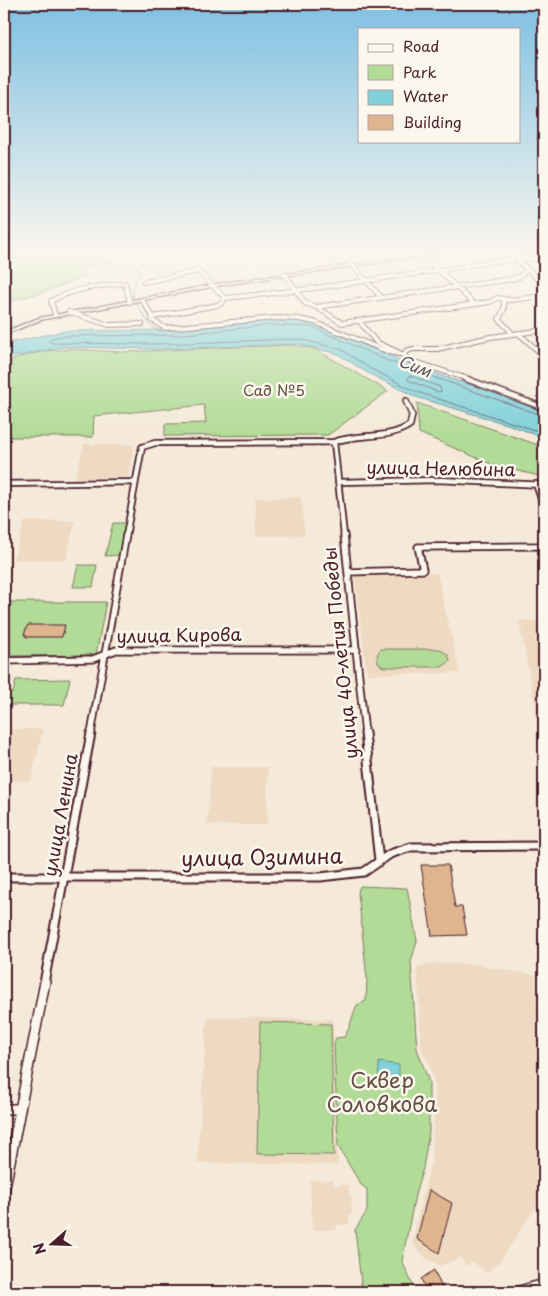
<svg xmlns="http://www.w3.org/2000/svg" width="548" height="1296" viewBox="0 0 548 1296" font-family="'Playpen Sans',sans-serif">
<rect width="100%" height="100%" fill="#f5ead9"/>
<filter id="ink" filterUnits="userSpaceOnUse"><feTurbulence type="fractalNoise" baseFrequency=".02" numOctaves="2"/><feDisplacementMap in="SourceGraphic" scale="10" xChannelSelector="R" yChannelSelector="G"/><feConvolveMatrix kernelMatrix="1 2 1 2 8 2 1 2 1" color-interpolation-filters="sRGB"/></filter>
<g filter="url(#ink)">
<path fill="#eedac3" d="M84,444L134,445L128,477L75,478Z
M301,497L305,535L256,536L255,498Z
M25,521H75L66,560H13Z
M354,573H437L460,673L367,674Z
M519,620L544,621V717H537Z
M4,729H43L31,781H4Z
M211,767H268L267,825H207Z
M429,963L473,964L535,975L541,1042L544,1117L539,1119L541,1200L500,1261L487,1273L473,1262L465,1266L461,1257L440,1266L426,1258L412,1243L431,1161L434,1111L435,1086L430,1066L421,1048L417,967Z
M207,1017L333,1019L338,1165L197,1163Z
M310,1180H333V1185H348L349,1194H351L352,1215H349V1224L337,1225V1230H312Z"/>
<path fill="#b2db98" stroke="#7e7d62" d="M4,254H109L113,263L108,265L101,258H90L96,265C89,270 84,266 77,270L85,271L83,274L86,276L43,292L4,303Z
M289,345L313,348L388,391L328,435L165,436V424L206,423L204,405L94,416L93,437H4V364L20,357L44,351L71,349L122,352Z
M417,403L544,447V477L496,466L419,433Z
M113,523H125L119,555L105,556Z
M78,565H97L93,587H73Z
M4,602H106L96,655L4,656Z
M381,649H440L448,655L450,661L442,667H383C376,663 375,654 381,649Z
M70,679L64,705H4V693H13L16,680Z
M360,886L407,888L417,941L411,962L417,1049L429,1082V1132L423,1168L415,1195L402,1261L416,1292H362L355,1230L367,1211V1189L361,1185L338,1146L334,1043L336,1038L344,1037C351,1028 352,1015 357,1005L366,1001L367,979L358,892Z
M260,1022L331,1024L334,1155L257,1154Z"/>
<path fill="#80d1d9" stroke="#6a8a93" d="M272,320H294L314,323L390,356L451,379L499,393L544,412V438L510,425L416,397L366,372L338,354L298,344L157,349L62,347L4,359V344L63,331L175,330Z
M379,1062L399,1065V1085L378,1083Z"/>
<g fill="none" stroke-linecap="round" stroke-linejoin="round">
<path stroke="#606671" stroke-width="1" d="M411,376L440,387L441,391L438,392L408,380V377Z
M544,416L388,361L312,327L272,325L175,335L64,336L51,338L49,341L52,343L157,344L298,339L341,349L369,368L417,392L544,433"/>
<path stroke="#6a8a93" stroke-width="1" d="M133,298L134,285L140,273L137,267L150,254
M135,302L150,325L161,332"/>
</g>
<path fill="#deb58f" stroke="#4a1f2b" d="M29,625H65L62,637H26V635H24L27,626Z
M421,865H448L455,907H462L467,935L432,936Z
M429,1190L452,1203L439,1253L417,1239Z
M434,1270L444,1292H427L421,1279Z"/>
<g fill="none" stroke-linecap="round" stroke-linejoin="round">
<g stroke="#4a1f2b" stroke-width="6">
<path id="minor-far4" d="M342,254L381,297
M422,254L474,304
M285,274L305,303L316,307L342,323L490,302L497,298L511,300L544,296
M537,277H544
M144,282L198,271L225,298
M142,300L153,317L152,320L165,328L276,318L299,319L314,322L389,352L404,355
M504,300V309L499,319L513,334
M316,307L512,279L519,277L528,269
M69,312L109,325L142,324
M55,315L51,301C74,288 99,286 125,283L130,302
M153,317L217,305L222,303L225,298C297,292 369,280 441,270C474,265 511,256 544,259
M360,322L376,342L404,355L409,360L468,379
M518,333L544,356
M404,355L406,351L413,349H437L490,337L544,330"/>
</g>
<g stroke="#4a1f2b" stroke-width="8">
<path id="minor-far3" d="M464,378L544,408
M334,442L344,536
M338,482L439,480L544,485
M4,484L135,482
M536,484L544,508
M126,536L142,447L155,443L334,442C359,433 388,440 410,425L412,415L406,401"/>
</g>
<g stroke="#4a1f2b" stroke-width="9">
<path id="minor-far2" d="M344,535L365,734
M348,572L423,570L418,547L544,546
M4,661L93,659L116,650H357
M91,734L126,535"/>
</g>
<g stroke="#4a1f2b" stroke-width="11">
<path id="minor-far1" d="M365,733L379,861
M4,877H320L364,872L390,854L411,847L544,846
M44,983L91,733"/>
</g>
<g stroke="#4a1f2b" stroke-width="12">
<path id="minor" d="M4,1109H20
M4,1192L45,982
M516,1292L544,1284"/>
</g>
<g stroke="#4a1f2b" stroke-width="3">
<path id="secondary" d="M430,254H441L222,285L40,320L4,335V332L39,318L222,283Z
M506,254C518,254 536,274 544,283V286H542L526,270Z"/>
</g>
<use href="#minor-far4" stroke="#fbf7ec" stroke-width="4"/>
<use href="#minor-far3" stroke="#fbf7ec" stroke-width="4.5"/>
<use href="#minor-far2" stroke="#fbf7ec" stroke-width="5.5"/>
<use href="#minor-far1" stroke="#fbf7ec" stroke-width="7"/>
<use href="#minor" stroke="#fbf7ec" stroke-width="9"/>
<use href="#secondary" fill="#fbf7ec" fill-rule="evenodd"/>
</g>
</g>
<linearGradient id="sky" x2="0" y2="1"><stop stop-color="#7ec0e2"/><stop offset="0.58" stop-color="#faf6ee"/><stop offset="1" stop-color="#faf6ee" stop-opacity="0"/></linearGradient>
<rect width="548" height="435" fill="url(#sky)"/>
<g text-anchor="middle" stroke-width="5" stroke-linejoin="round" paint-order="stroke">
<g font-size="15" fill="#644e46" stroke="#fbf7ec">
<text x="274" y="396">Сад №5</text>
</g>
<g font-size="16" font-style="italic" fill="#5a545f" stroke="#fbf7ec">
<text transform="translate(415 366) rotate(22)" y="6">Сим</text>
</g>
<g font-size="18" fill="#4a1f2b" stroke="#fbf7ec">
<text transform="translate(441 469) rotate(1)" y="6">улица Нелюбина</text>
<text transform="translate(179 636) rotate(-1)" y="6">улица Кирова</text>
<text transform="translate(341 653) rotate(-96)" y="6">улица 40-летия Победы</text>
<text transform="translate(61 815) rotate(-80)" y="6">улица Ленина</text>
</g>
<g font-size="21" fill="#4a1f2b" stroke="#fbf7ec">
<text transform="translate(262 858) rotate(-1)" y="7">улица Озимина</text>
</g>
<g font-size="21" fill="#644e46" stroke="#fbf7ec">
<text x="382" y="1088">Сквер<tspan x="382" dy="24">Соловкова</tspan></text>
</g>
</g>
<rect width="548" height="1296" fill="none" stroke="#fbf7ec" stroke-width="20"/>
<rect x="10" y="10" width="528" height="1276" fill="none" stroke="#4a1f2b" stroke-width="2" filter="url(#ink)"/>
<rect x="358" y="28" width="162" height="115" fill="#fbf7ec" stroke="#b4a19f"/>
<rect x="368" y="44" width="25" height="8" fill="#fbf7ec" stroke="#b4a19f"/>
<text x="403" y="52" font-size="15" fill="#4a1f2b">Road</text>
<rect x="368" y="65" width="25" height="15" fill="#b2db98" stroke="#b4a19f"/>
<text x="403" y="78" font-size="15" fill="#4a1f2b">Park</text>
<rect x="368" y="90" width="25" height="15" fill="#80d1d9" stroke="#b4a19f"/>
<text x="403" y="102" font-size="15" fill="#4a1f2b">Water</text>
<rect x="368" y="115" width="25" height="15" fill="#deb58f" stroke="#b4a19f"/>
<text x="403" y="128" font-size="15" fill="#4a1f2b">Building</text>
<g transform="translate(52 1244) rotate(250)" stroke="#fbf7ec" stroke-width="4" paint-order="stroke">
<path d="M0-4L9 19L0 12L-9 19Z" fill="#4a1f2b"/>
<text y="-8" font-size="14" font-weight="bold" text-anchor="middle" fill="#4a1f2b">N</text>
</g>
</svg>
